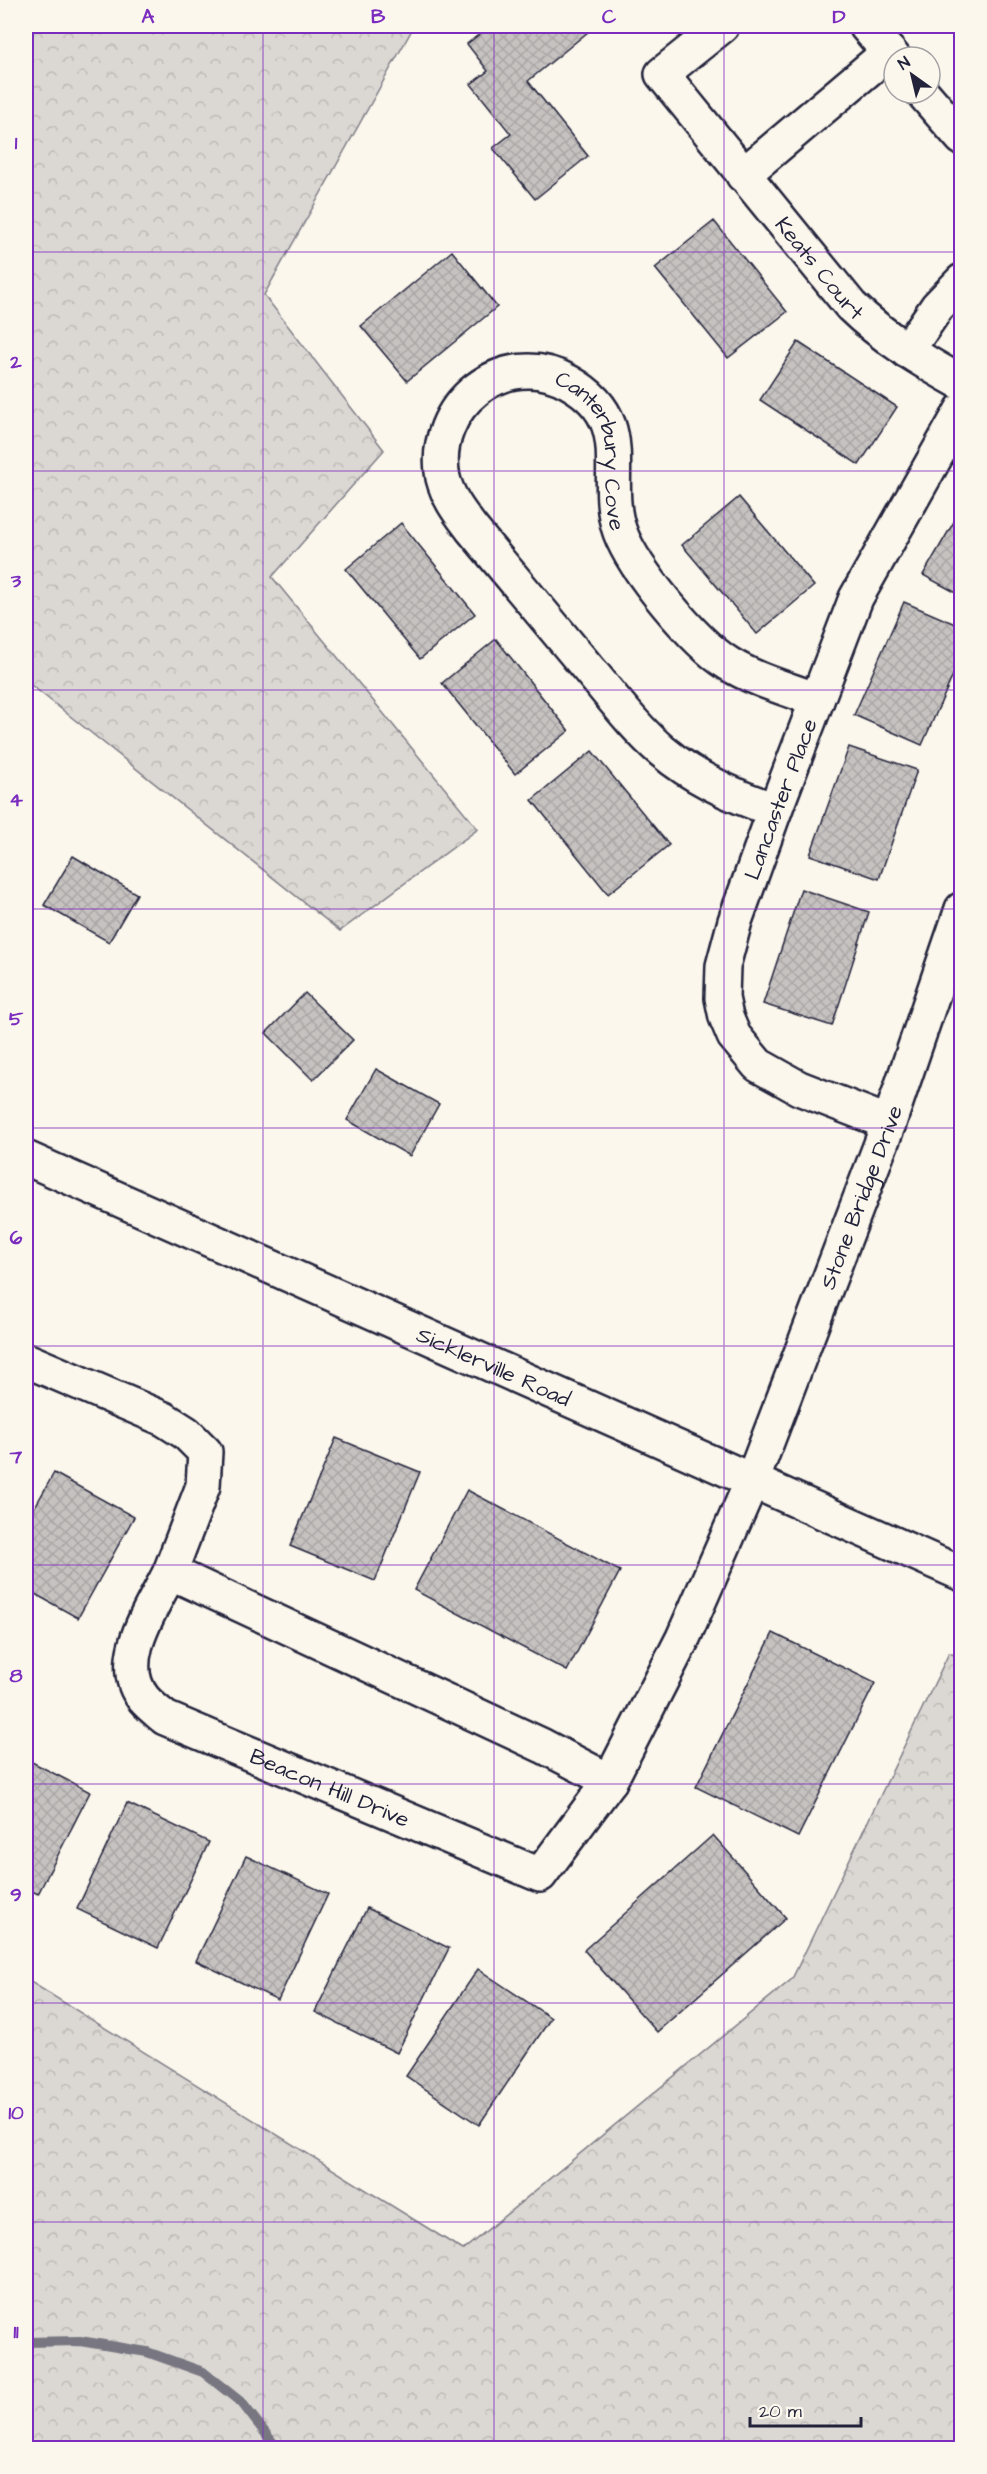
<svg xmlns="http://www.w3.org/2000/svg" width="987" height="2474" viewBox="0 0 987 2474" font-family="'Architects Daughter',sans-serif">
<defs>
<pattern id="forest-crowns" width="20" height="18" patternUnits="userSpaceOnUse" patternTransform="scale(1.5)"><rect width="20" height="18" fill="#dbd8d3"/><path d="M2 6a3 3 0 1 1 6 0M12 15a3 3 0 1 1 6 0" fill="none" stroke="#bcb9b6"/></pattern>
<pattern id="building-cross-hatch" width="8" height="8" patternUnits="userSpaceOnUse" patternTransform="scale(1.5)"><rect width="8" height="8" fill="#c6c2c0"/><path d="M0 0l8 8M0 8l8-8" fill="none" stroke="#aaa6a6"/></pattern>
</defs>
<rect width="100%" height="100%" fill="#fbf7ec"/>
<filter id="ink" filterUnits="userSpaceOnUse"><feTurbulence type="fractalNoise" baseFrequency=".0167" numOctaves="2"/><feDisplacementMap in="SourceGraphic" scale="12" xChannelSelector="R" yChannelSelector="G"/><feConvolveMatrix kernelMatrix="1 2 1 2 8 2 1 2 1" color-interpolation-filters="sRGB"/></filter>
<g filter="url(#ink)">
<path fill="url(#forest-crowns)" stroke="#7e7d87" stroke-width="1.5" d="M26,26H414L264,295L384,450L272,577L478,829L340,931L26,681Z
M949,1653L962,1658L961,2448H26V1979L463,2250L792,1979Z"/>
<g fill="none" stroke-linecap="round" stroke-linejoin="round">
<path stroke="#787681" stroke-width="10" d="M26,2342L80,2341L147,2352L203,2372L242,2403L277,2448"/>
</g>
<path fill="url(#building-cross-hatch)" stroke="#22223b" stroke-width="1.5" d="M490,26L594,27L528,81L588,156L535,199L493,148L511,134L471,84L488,71L467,44Z
M714,221L787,312L728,358L655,268Z
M452,251L497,307L407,381L361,326Z
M798,342L897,407L859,465L760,400Z
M739,497L814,586L757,634L682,545Z
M962,508V596L923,575Z
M401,523L475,614L420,659L346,569Z
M904,602L962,627V655L922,745L854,715Z
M496,639L569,731L515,774L442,683Z
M849,747L917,770L879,879L810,855Z
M592,751L669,845L608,894L532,800Z
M73,856L137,894L109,942L44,905Z
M801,889L869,912L832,1026L763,1004Z
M305,993L353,1040L313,1080L266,1033Z
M376,1069L439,1104L410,1156L347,1120Z
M336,1438L420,1472L375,1581L290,1546Z
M54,1473L134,1517L78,1618L26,1589V1523Z
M467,1490L620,1571L567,1671L414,1590Z
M773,1633L875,1683L798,1837L696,1787Z
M26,1759L90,1792L38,1894L26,1888Z
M127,1803L209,1842L158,1948L77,1909Z
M713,1835L786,1918L657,2032L584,1950Z
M246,1856L328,1894L278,2000L196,1961Z
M367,1908L449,1948L397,2053L315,2012Z
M478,1969L551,2018L479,2125L406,2076Z"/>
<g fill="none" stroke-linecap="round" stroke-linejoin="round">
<g stroke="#22223b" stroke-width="38">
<g id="minor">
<path id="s1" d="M722,26L662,74L851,306C884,338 922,361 962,383"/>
<path d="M866,26L894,58"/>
<path d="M923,93L962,138"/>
<path d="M743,175L889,52"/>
<path d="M907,351L937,307L962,281"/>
<path id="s2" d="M775,810C735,797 694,778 662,751C634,727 610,694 586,666C548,620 510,574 472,529C460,513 448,498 443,478C429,407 504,345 569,382C639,421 600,477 620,532C634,570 695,643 729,664C755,680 788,689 817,700"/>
<path id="s3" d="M889,1123L799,1088L758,1065L734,1036L726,1017L722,998L723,966L735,921L775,810L856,598L962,410"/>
<path d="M26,1360L164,1419L186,1433L205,1452L203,1486L170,1572L543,1746L610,1781"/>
<path id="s4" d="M170,1572C153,1607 113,1662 144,1699C150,1706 158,1712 165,1718L540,1875L610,1781L683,1638L752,1481L889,1123L962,909"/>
</g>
</g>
<g stroke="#22223b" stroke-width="38">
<g id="major">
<path id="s5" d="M26,1158L962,1574"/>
</g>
</g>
<use href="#minor" stroke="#fbf7ec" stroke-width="33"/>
<use href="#major" stroke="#fbf7ec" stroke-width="33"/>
</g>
</g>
<path fill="none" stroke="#7b2cbf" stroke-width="1.5" stroke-opacity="0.55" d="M263,26V2448M494,26V2448M724,26V2448M26,252H962M26,471H962M26,690H962M26,909H962M26,1128H962M26,1346H962M26,1565H962M26,1784H962M26,2003H962M26,2222H962"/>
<g text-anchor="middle" stroke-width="6" stroke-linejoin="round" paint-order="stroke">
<g font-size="22" fill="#22223b" stroke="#fbf7ec">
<text dy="8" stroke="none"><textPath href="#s1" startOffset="327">Keats Court</textPath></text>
<text dy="8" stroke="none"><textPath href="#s2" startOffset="754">Canterbury Cove</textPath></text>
<text dy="8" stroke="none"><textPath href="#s3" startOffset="430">Lancaster Place</textPath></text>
<text dy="8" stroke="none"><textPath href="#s4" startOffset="1326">Stone Bridge Drive</textPath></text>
<text dy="8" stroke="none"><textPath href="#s5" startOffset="512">Sicklerville Road</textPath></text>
<text dy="8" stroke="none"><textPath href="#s4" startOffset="345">Beacon Hill Drive</textPath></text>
</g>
</g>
<rect width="987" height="2474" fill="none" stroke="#fbf7ec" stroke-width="66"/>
<g transform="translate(912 75) rotate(326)"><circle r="28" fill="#fbf7ec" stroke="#a4a2a5" stroke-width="1.5"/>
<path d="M0-4.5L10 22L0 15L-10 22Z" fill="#22223b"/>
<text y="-9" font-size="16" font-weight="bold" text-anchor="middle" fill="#22223b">N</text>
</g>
<path d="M750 2417v9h111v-9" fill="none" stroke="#22223b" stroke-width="3"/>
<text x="759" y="2417" font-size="18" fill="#22223b" stroke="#fbf7ec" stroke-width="4.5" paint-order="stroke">20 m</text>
<rect x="33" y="33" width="921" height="2408" fill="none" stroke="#7b2cbf" stroke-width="2"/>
<g font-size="20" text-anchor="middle" font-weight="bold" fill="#7b2cbf">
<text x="148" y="23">A</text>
<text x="378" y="23">B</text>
<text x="609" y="23">C</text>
<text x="839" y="23">D</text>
<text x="16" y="149">1</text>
<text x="16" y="368">2</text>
<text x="16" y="587">3</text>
<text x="16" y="806">4</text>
<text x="16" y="1025">5</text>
<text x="16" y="1244">6</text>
<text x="16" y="1463">7</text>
<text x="16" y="1682">8</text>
<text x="16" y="1901">9</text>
<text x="16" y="2119">10</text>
<text x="16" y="2338">11</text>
</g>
</svg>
